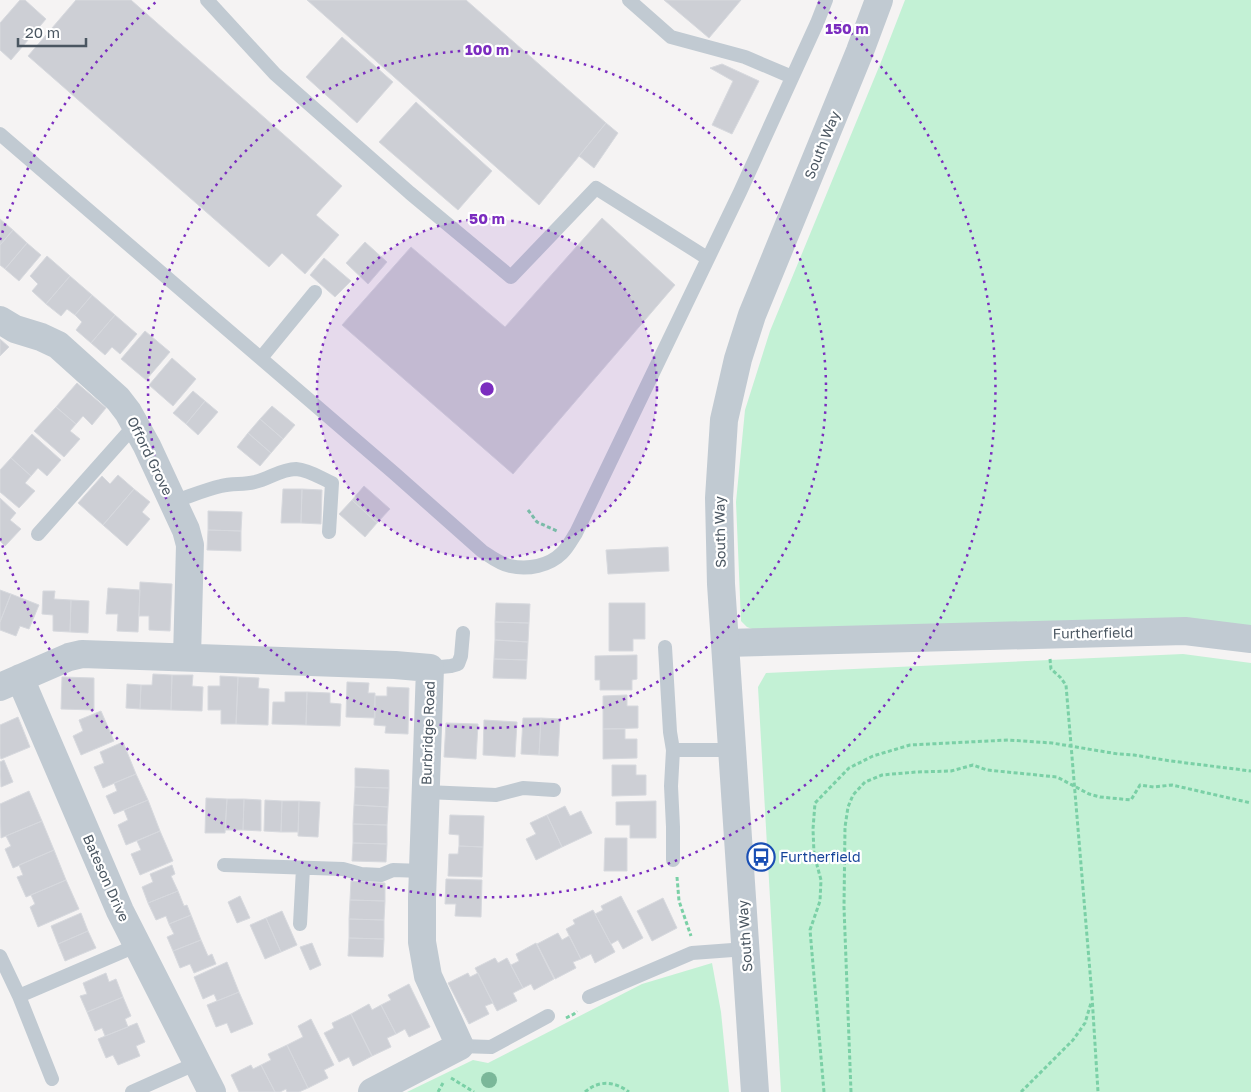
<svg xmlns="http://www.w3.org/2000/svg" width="1251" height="1092" viewBox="0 0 1251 1092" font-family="'Golos Text',sans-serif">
<rect width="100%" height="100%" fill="#f5f3f3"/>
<path fill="#c3f1d5" d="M905,0H1251V630H755L747,627L741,621L736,502L745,410L770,331L881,62Z
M1183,654L1251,663V1092H781L758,687L766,673Z
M712,963L721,1012L729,1092H407L473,1060L488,1063L642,984Z"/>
<path fill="#cdcfd5" stroke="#d7d9de" d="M20,0H25L46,19L11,60L0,50V23Z
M76,0H131L342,186L316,215L339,235L305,274L282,253L269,267L28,56Z
M307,0H466L606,123L539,205Z
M664,0H741L709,38Z
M342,37L393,82L357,123L306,77Z
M722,64L759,81L732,134L712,125L733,81L710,68Z
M416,102L492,171L458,210L379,142Z
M606,123L618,133L594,168L579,156Z
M602,218L675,285L513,474L342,325L411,247L505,327Z
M0,219L13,230L0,245Z
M13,230L27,243L5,269L0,265V245Z
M365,242L387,262L368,284L346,263Z
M27,243L41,255L19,281L5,269Z
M47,256L70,276L46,304L32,291L38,284L30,276Z
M324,258L351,281L335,297L310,275Z
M70,276L92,295L75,315L67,309L61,316L46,304Z
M92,295L115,315L91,343L76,330L82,322L75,315Z
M115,315L137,334L120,354L112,347L105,355L91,343Z
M145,331L170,352L146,380L121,359Z
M0,339L9,347L0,356Z
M172,358L196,379L173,406L149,385Z
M77,383L106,408L92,425L83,416L76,424L56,407Z
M193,391L205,401L186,424L173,413Z
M205,401L218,412L198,435L186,424Z
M272,406L295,425L283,439L260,419Z
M56,407L76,424L70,431L80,439L64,457L34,431Z
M260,419L283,439L271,453L248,433Z
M248,433L271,453L260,466L237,447Z
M32,434L61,460L47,476L38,468L31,476L11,458Z
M11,458L31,476L25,483L35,491L19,508L0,492V470Z
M118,475L134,489L103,525L78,503L102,476L110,484Z
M364,486L390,509L377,523L352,500Z
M134,489L150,502L142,512L150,519L127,546L103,525Z
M283,489H302L301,523H281Z
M302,489L322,490L321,524L301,523Z
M0,498L16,513L10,520L21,529L5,546L0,541Z
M352,500L377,523L365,537L339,514Z
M208,511L242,512L241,531L208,530Z
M208,530L241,531V551L207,550Z
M668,547L669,571L608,574L606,550Z
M140,582L172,584L170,631L149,630V616H139Z
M108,588L140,590L138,632L117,631L118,614H106Z
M0,590L11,594L0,622Z
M43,591H55L54,599L71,600L70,632L53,631V615L42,614Z
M11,594L39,605L29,629L20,626L16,636L0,630V622Z
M71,600L89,601L88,633L70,632Z
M496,603L530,604L529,623L495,622Z
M609,603H645V639H633V651H609Z
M495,622L529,623L528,642L495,640Z
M495,640L528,642L527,660L494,659Z
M637,655V679L632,680V690H600V680H595V656Z
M494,659L527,660L526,679L493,678Z
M153,674L172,675L171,710L140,709L141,685H152Z
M172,675H193L192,686L203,687L202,711L171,710Z
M220,676L238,677L236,724H221V710H208V686H220Z
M62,677L94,678V710L61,709Z
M238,677L259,678L258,688L269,689L268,725L236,724Z
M347,682L369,683L368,693H375V718L346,717Z
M127,684L141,685L140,709L126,708Z
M387,687L409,688L408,734L385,733L386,726L374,725L375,696H387Z
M285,692H307L306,725L272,724L273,702H285Z
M307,692L330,693V703L341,704L340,726L306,725Z
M627,695V706H638V728L603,729V696Z
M101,711L114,741L81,755L73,736L83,731L79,720Z
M18,717L30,747L1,759L0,756V725Z
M523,718H541L539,755L521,754Z
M541,718L560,719L558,756L539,755Z
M484,720L517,722L515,757L483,755Z
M446,723L478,724L476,759L444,757Z
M603,729H625V739H637V758L603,759Z
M123,742L136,774L103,788L94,767L104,763L100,752Z
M4,760L13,782L1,787L0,762Z
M612,765H636V775H646V795L612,796Z
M355,768L389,770V788L355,787Z
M136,774L148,800L114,814L106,796L117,791L114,783Z
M355,787L389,788L388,807L354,805Z
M29,791L42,821L1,838L0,804Z
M206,798L227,799L225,833H205Z
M227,799H244L243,830H225Z
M244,799L261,800V831L243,830Z
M148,800L160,831L126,845L118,825L128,820L124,810Z
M265,800L282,801L281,832L264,831Z
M282,801H299L298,832H281Z
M299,801L320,802L318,837L298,836Z
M656,801V838H630V825H616V802Z
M354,805L388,807L387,825L353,824Z
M565,806L570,816L581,811L592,833L562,847L547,815Z
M450,815L484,816L483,847L459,846V835L449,834Z
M547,815L562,847L536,860L526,839L536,834L530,823Z
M42,821L54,850L13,868L5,849L11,846L6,836Z
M353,824L387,825V844L353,843Z
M160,831L173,861L140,875L131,854L141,850L137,841Z
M605,838H627V871H604Z
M353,843L387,844L386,862L352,861Z
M459,846L483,847L482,877L448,876L449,854H458Z
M54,850L66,880L26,897L17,877L23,875L19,865Z
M172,865L175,874L171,876L178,891L148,903L142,887L153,882L150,874Z
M446,879L482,880L481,917L455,916L456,904H445Z
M66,880L79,909L38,927L30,907L35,904L31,895Z
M351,881L385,883V901L350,900Z
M178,891L184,906L187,905L191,915L169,924L166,916L156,920L148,903Z
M240,896L250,918L237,923L228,902Z
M621,896L643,938L623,949L618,940L611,944L595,914L603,910L601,906Z
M663,898L677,928L652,941L637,911Z
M350,900L385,901L384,920L349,919Z
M593,910L615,952L595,963L591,954L581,959L566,929L575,924L573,920Z
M282,911L297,945L281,952L266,918Z
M81,913L88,931L58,944L51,926Z
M191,915L201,940L173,951L167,937L174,934L169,924Z
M266,918L281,952L265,959L250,925Z
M349,919L384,920V939L349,938Z
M88,931L96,948L65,961L58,944Z
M558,933L562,940L569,936L581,959L573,962L576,968L555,979L537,944Z
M349,938L384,939L383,957L348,956Z
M201,940L208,956L212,954L216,964L194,973L190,964L180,968L173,951Z
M312,943L321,965L310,970L300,947Z
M536,943L554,979L534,990L531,984L523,988L511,965L519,961L516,954Z
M495,958L498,963L507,958L523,988L513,993L517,1001L497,1011L475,968Z
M227,962L239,992L217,1001L214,994L203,999L194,977Z
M106,973L109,982L116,979L123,997L87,1012L80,996L87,994L83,983Z
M468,973L470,977L478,973L493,1003L485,1006L489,1014L469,1024L448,983Z
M409,984L430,1027L409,1037L405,1029L396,1034L381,1005L391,1000L388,995Z
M239,992L253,1024L231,1033L227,1023L216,1027L207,1005Z
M123,997L131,1016L125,1019L128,1027L105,1036L102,1028L95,1031L87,1012Z
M369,1004L372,1010L381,1005L396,1034L387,1038L391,1047L372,1056L351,1014Z
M351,1014L372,1056L353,1066L349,1057L339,1062L324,1033L334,1028L332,1023Z
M311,1019L334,1065L324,1070L328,1078L308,1088L287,1045L303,1037L298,1026Z
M137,1023L145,1042L136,1046L140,1056L118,1065L113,1055L106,1058L98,1039Z
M287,1045L308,1088L299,1092H287L286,1089L280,1092H275L261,1065L271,1060L268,1054Z
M251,1065L253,1069L261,1065L275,1092H239L231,1075Z"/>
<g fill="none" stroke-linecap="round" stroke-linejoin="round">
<path stroke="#7ad0a6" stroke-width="3" stroke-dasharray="4 2.5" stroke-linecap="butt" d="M528,510L537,522L557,531
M1050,659L1051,669L1060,677L1066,685L1092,996L1098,1092
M677,877L679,901L691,936
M566,1018L574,1014L577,1011
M451,1078L474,1092
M438,1092L443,1083
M585,1092C599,1080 614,1081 629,1092
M824,1092L810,930L820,901L821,880L814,854L813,829L815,803L849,768L873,756L910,745L1008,740L1052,743L1118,754L1134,755L1171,761L1251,771
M851,1092L844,907L845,827L848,807L853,795L865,782L882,775L916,772L951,771L973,765L987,770L1057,777L1089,794L1100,797L1131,800L1140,785L1154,787L1172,785L1251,803
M1021,1092L1073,1040L1085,1023L1091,1003"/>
<path stroke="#c1cad2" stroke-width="14" d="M207,0L275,74L410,193L511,277L596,188L707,258
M629,0L671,37L745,57L792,77
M0,134L394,473L482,551C491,557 500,564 510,566C528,570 549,566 562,553C568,547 572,539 576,533L740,192L817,23L826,0
M261,358L315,292
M172,502C188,497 204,490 221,486C232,483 244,485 255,482C269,479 281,469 296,469C309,470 321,478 332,483L329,532
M38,534L135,425
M665,647L670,732L673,750L671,786L673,827V860
M430,668L451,666L458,664L461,656L463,633
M673,750H733
M426,792L496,795L523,788L554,790
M224,865L343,869L361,874L381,875L393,870L423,871
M300,924L303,868
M0,956L19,996L52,1079
M19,996L138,945
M589,997L692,953L746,949
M460,1046L491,1047L548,1016
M132,1092L197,1063"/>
<path stroke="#c1cad2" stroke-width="28" d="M0,320L15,329L41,337L58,345L118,399L128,412L147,446L186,530L190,545L187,657
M725,643L1185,631L1251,639
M20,678L120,911L212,1092
M0,687L69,657L82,654L395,665L430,668L422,898V942L428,976L460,1046L372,1092"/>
<path stroke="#c1cad2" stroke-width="28" d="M755,1092L721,584L719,498L724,420L738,359L752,315L860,51L879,0"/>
</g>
<circle fill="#7bb799" cx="489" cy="1080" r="8"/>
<circle cx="487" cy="389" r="170" fill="#7b2cbf" fill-opacity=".12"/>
<g fill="none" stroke="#7b2cbf" stroke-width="2.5" stroke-dasharray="2.5 5">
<circle cx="487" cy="389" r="170"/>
<circle cx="487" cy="389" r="339"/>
<path d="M0 240A509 509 0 0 1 156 2M818 2A509 509 0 1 1 0 538"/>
</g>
<defs>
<g id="bus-ring" transform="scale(1.4375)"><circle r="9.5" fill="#fff" stroke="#1a4fb4" stroke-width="1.5"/><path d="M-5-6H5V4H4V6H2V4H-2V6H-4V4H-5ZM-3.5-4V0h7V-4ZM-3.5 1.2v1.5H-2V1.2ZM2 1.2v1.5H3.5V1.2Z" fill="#1a4fb4"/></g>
</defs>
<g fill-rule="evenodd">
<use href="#bus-ring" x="761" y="857"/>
</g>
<g text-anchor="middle" stroke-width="4.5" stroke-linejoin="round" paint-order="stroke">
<g font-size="14" fill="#4a5661" stroke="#fff">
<text transform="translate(822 145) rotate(-68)" y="5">South Way</text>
<text transform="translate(150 456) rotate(64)" y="5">Offord Grove</text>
<text transform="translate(720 532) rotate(-91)" y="5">South Way</text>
<text transform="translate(1093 633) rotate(-1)" y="5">Furtherfield</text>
<text transform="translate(428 733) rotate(-88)" y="5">Burbridge Road</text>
<text transform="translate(106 878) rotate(66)" y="5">Bateson Drive</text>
<text transform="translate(745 936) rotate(-94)" y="5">South Way</text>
</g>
<g font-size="14" fill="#164399" stroke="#fff" text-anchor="start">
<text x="780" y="862">Furtherfield</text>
</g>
</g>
<circle cx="487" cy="389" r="8" fill="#7b2cbf" stroke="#fff" stroke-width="2.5"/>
<g font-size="15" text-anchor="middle" font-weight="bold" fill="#7b2cbf" stroke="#fff" stroke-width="4.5" stroke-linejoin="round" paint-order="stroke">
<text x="847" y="34">150 m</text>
<text x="487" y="55">100 m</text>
<text x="487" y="224">50 m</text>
</g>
<path d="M18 38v8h68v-8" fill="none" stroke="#4a5661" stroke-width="2.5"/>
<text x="25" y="38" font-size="15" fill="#4a5661" stroke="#ffffff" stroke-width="4" paint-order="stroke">20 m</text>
</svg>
